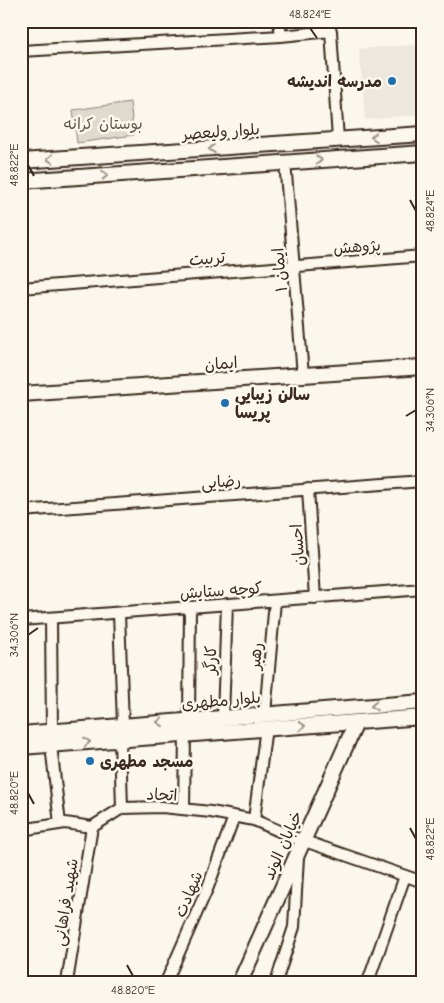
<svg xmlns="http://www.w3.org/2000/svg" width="444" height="1003" viewBox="0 0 444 1003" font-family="'Comic Neue','Playpen Sans Arabic',sans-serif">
<rect width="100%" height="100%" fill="#fbf7ec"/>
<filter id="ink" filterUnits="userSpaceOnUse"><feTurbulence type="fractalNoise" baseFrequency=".02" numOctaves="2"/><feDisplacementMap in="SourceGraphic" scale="10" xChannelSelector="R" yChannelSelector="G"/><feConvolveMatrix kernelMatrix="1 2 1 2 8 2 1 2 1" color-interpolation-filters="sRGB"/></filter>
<g filter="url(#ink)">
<path fill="#ede8dd" d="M423,44V114L365,120L359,49Z"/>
<path fill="#dfd9ce" stroke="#8d8276" d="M130,102L134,135L77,143L73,110Z"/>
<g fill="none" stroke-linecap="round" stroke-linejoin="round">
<g stroke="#3b2a1e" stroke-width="14">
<path id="street" d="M279,21L281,36
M21,51L281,36L331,31L338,140
M285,162L303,375
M21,288L423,256
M308,489L315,598
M21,511L423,481
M119,613L123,725
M51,618L52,731
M21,620L423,589
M265,714L275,601
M223,717L227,604
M189,720L190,607
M120,739L122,808
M51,745L60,824
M184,809L185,734
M254,820L266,727
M21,830L65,823L92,827L122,808L162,807L211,812L254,820L293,837L423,882
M67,982L92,827
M166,982L208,887L234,817
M276,982L294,927L298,857
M368,982L405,876"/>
</g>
<g stroke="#3b2a1e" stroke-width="18">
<path id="secondary" d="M21,161L423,134
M21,181L423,153
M21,394L423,367
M21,734L423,702
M21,747L423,717
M240,982L356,723"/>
</g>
<use href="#street" stroke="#fbf7ec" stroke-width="10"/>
<use href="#secondary" stroke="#fbf7ec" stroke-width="14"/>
</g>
<defs><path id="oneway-chevron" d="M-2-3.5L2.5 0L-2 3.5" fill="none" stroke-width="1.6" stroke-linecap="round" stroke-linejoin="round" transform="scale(1.25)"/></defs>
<g stroke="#9b9085">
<use href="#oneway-chevron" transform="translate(374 137) rotate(176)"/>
<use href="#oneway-chevron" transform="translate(212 149) rotate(176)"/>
<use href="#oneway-chevron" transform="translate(50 159) rotate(177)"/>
<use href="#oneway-chevron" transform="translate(319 160) rotate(-4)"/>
<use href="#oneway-chevron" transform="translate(105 175) rotate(-4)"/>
<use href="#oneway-chevron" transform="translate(374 706) rotate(176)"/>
<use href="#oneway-chevron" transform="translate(160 722) rotate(175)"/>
<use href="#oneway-chevron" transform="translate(302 726) rotate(-3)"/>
<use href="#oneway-chevron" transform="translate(87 742) rotate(-5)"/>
</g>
</g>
<path fill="none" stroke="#3b2a1e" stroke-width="2" d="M310,28L317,38M28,165L34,176M410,200L416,211M406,416L416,410M28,635L38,628M28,793L34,804M410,828L416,839M127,965L133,976"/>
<g fill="#1f6fb2" stroke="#fbf7ec" stroke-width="2">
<circle cx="392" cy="81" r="5"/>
<circle cx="225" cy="403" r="5"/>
<circle cx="90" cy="761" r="5"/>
</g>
<g text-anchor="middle" stroke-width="5" stroke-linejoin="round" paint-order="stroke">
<g font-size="16" font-weight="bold" fill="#3b2a1e" stroke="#fbf7ec" text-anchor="start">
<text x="382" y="87" text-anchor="end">مدرسه اندیشه</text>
<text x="235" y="400">سالن زیبایی<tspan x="235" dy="18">پریسا</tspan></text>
<text x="100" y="767">مسجد مطهری</text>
</g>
<g font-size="16" fill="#64564a" stroke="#fbf7ec">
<text x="103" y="129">بوستان کرانه</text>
</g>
<g font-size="16" fill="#3b2a1e" stroke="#fbf7ec">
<text transform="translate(221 131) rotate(-4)" y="6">بلوار ولیعصر</text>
<text transform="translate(357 246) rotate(-4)" y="6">پژوهش</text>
<text transform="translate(207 258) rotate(-5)" y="6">تربیت</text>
<text transform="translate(279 270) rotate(-95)" y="6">ایمان ۱</text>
<text transform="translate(221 363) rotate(-4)" y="6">ایمان</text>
<text transform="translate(221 481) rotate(-4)" y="6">رضایی</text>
<text transform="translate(297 545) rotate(-94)" y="6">احسان</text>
<text transform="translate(221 590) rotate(-4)" y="6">کوچه ستایش</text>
<text transform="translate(255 656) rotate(-85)" y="6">رهبر</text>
<text transform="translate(210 660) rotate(-88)" y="6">کارگر</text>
<text transform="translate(221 700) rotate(-5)" y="6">بلوار مطهری</text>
<text transform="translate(162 794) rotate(2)" y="6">اتحاد</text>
<text transform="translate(282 845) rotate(-66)" y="6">خیابان الوند</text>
<text transform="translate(188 894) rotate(-67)" y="6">شهادت</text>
<text transform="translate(65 902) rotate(-81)" y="6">شهید فراهانی</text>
</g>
</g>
<rect width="444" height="1003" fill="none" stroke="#fbf7ec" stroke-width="55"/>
<rect x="28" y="28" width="388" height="948" fill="none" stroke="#3b2a1e" stroke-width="2"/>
<g font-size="12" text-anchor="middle" fill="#3b2a1e">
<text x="310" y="18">48.824°E</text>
<text transform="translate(14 165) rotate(-90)" y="4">48.822°E</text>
<text transform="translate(430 211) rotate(-90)" y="4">48.824°E</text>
<text transform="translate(430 410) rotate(-90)" y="4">34.306°N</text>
<text transform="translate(14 635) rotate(-90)" y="4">34.306°N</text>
<text transform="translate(14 793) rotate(-90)" y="4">48.820°E</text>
<text transform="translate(430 839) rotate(-90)" y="4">48.822°E</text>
<text x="133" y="994">48.820°E</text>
</g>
</svg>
